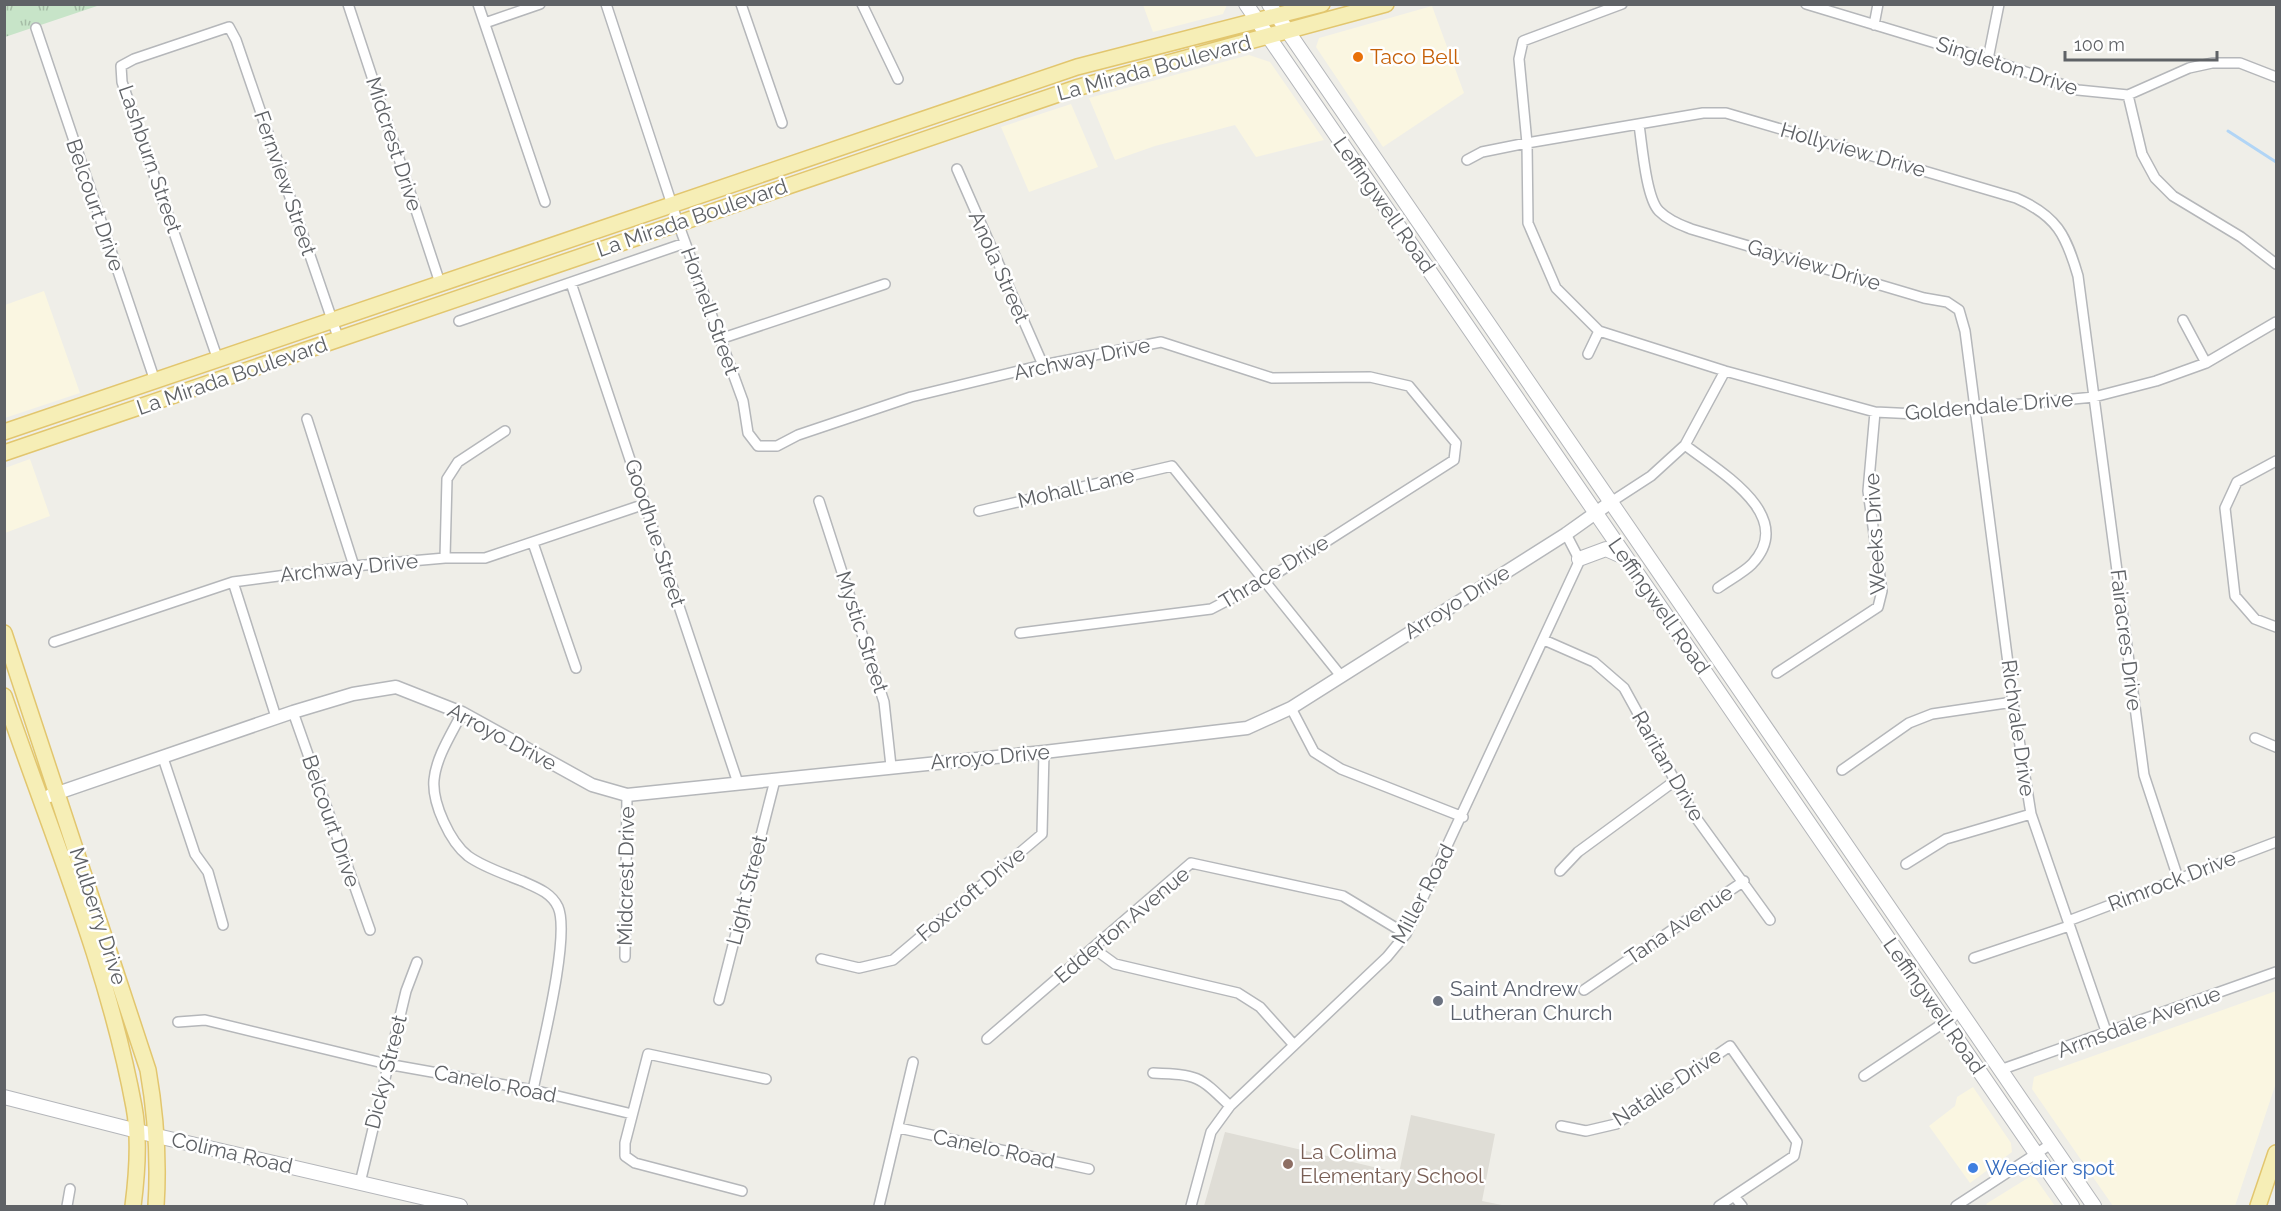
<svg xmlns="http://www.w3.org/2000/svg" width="2281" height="1211" viewBox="0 0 2281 1211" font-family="Raleway,sans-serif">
<defs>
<pattern id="grass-tufts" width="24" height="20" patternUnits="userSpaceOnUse" patternTransform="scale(1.5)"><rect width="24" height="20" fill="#c7e4c8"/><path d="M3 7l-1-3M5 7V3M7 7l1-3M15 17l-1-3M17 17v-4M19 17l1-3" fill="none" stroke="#a5bca6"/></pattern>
</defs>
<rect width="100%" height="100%" fill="#efeee8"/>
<path fill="#faf6e1" d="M1143,5V4L1227,5L1223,14L1153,32Z
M1432,6L1464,93L1383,147L1316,47L1319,38Z
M1249,55L1270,62L1324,140L1256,157L1235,125L1155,146L1115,160L1089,98Z
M1071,104L1098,167L1029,192L1001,127Z
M44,291L80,393L5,418V305Z
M30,459L50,516L5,533V468Z
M2276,991V1083L2235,1206H2113L2032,1089L2034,1077Z
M1973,1087L2011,1143L2012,1152L1970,1183L1929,1126L1955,1106L1957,1097Z
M2031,1176L2036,1179L2055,1206H1988L1986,1204Z"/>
<path fill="#dfddd6" d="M1411,1115L1495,1134L1482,1201L1507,1206H1204L1225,1132L1399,1173Z"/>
<path fill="url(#grass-tufts)" d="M5,4L100,5L5,37Z"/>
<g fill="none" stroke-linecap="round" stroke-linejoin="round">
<path stroke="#b1d5f6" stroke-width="3" d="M2228,131L2276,162"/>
<g stroke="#b5b7ba" stroke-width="12">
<path id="minor" d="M348,4L440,283
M478,4L545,202
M606,4L678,223L743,401L748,433L758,446H777L798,435L911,397L1043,365L1161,342L1272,378L1370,377L1409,386L1456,443L1454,460L1263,582L1211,609L1020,633
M741,4L782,123
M862,4L898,79
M1806,4L1988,59L2078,90L2128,95L2189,68L2212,63H2240L2276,77
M485,23L540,4
M1874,25L1878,4
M36,28L155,381
M1988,59L1999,4
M2128,95L2142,154L2155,178L2173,196L2241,237L2276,264
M1639,125C1642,144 1646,198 1659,211C1668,220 1679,224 1691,229L1924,298L1947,302L1959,310L1965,331L2013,702L2031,814L2107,1034
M1467,160L1482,152L1527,143L1703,113H1726L2016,198C2057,216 2066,235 2078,276L2144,775L2178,878
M957,169L1043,365
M571,283L738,783
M2183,320L2206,363
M459,321L685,243
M1599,331L1725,371L1875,412L1917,414L2094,397L2156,381L2206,363L2276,322
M720,339L885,284
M1588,354L1599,331L1556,288L1528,223L1527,143L1519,59L1523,41L1622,4
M218,360L122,82L121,66L134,59L229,27L236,40L339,340
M307,419L354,566
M1685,445C1718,471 1798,515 1752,564C1743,573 1729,580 1718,588
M2276,461L2237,482L2225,508L2235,596L2255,619L2276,627
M819,501L884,702L891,766
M1611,502L1651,476L1685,445L1725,371
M979,511L1172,466L1341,676
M533,543L576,668
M445,558L447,479L458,462L505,431
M233,582L276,717
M1544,640L1594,662L1624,688L1694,815L1770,920
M54,642L233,582L354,566L445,558H485L645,504
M1777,673L1878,607L1882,591L1868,491L1875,412
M1291,708L1314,752L1341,769L1463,817
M293,712L370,930
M462,713C452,733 436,757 434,780C432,803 450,842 468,856C483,867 505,874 522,881C535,887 551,892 558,907C571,936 540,1055 533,1090
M2255,738L2276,747
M163,758L195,854L208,872L223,925
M1842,770L1909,723L1932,714L2013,702
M1906,864L1946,839L2031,814
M1560,871L1578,852L1676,780
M2068,921L2276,842
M1093,948L1115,964L1238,993L1260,1007L1294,1045
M625,957L627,795
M1974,958L2069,926
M821,959L859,968L893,960L1042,834L1044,752
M1584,990L1744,881
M719,1000L775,780
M178,1022L205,1020L387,1064L533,1090L632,1114
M987,1039L1191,863L1343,896L1406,934
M2000,1070L2276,972
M1153,1073C1198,1075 1198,1075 1230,1106
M1864,1076L1960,1012
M1561,1126L1586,1131L1616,1124L1730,1046L1797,1142L1794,1156L1719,1206
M899,1128L1089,1169
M360,1183L406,991L417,962
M742,1191L635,1163L625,1156V1143L648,1054L766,1079
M1734,1196L1742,1206
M67,1206L70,1189
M879,1206L913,1062
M1191,1206L1211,1132L1230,1106L1387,957L1406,934L1578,564L1579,559L1566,534
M1956,1206L2051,1144"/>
</g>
<g stroke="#b5b7ba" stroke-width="15">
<path id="tertiary" d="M49,796L293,712L353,694L396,687L462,713L592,785L627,795L1044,752L1247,728L1291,708L1566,534L1611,502"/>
</g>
<g stroke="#b4b6ba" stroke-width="16">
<path id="secondary" d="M1246,4L2072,1206
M1269,4L2094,1206
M1579,559L1606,549L1624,557
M4,1097L157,1136L460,1206"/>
</g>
<g stroke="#e2c66e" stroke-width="18">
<path id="primary" d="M4,432L1077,67L1322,4
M4,453L1076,88L1386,4
M4,633L148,1070C156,1116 159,1159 156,1206
M4,696C50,831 108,966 134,1107C140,1139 137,1175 133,1206
M2258,1206L2276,1153"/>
</g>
<use href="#minor" stroke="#fff" stroke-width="9"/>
<use href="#tertiary" stroke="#fff" stroke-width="12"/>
<use href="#secondary" stroke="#fff" stroke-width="14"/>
<use href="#primary" stroke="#f6eeb6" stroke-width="15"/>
</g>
<circle fill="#e8710a" stroke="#fff" stroke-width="2" cx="1358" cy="57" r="6"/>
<circle fill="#6b7280" stroke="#fff" stroke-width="2" cx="1438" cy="1001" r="6"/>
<circle fill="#8d6e63" stroke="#fff" stroke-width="2" cx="1288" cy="1164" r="6"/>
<circle fill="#3f7fe0" stroke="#fff" stroke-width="2" cx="1973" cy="1168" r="6"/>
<g text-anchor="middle" stroke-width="5" stroke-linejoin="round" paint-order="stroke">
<g font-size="21" fill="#c56008" stroke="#fff" text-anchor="start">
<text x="1370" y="64">Taco Bell</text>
</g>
<g font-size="21" fill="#5f6266" stroke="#fff">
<text transform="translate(2007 66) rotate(18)" y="7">Singleton Drive</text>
<text transform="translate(1154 68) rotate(-15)" y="7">La Mirada Boulevard</text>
<text transform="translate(394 144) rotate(72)" y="7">Midcrest Drive</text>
<text transform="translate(1853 150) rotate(16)" y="7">Hollyview Drive</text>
<text transform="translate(150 159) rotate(71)" y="7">Lashburn Street</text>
<text transform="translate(285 183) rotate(71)" y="7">Fernview Street</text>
<text transform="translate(95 205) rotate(71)" y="7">Belcourt Drive</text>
<text transform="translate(1384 205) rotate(55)" y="7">Leffingwell Road</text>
<text transform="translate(692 218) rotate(-19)" y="7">La Mirada Boulevard</text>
<text transform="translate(1814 265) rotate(16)" y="7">Gayview Drive</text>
<text transform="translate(999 267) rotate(66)" y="7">Anola Street</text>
<text transform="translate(710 311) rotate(70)" y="7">Hornell Street</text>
<text transform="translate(1082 359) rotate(-12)" y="7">Archway Drive</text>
<text transform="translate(232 376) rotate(-19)" y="7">La Mirada Boulevard</text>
<text transform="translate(1989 406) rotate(-5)" y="7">Goldendale Drive</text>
<text transform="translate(1076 488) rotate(-13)" y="7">Mohall Lane</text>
<text transform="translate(655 533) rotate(72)" y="7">Goodhue Street</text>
<text transform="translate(1875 534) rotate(-93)" y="7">Weeks Drive</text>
<text transform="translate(349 568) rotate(-6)" y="7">Archway Drive</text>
<text transform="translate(1274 572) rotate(-31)" y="7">Thrace Drive</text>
<text transform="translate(1457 602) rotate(-32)" y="7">Arroyo Drive</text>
<text transform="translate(1659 606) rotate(55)" y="7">Leffingwell Road</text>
<text transform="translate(862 632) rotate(72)" y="7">Mystic Street</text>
<text transform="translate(2126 640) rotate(83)" y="7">Fairacres Drive</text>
<text transform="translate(2018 728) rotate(82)" y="7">Richvale Drive</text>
<text transform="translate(502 737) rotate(28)" y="7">Arroyo Drive</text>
<text transform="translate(990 757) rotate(-5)" y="7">Arroyo Drive</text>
<text transform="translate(1668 766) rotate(60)" y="7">Raritan Drive</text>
<text transform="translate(331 821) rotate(71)" y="7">Belcourt Drive</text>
<text transform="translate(626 876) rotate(-89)" y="7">Midcrest Drive</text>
<text transform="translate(2172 881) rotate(-21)" y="7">Rimrock Drive</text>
<text transform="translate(747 890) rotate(-76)" y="7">Light Street</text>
<text transform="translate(971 894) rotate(-40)" y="7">Foxcroft Drive</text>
<text transform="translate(1423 894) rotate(-62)" y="7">Miller Road</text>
<text transform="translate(98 916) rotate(72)" y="7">Mulberry Drive</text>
<text transform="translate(1122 925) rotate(-40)" y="7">Edderton Avenue</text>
<text transform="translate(1679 925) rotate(-34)" y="7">Tana Avenue</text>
<text transform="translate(1934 1006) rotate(55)" y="7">Leffingwell Road</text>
<text transform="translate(2139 1022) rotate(-20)" y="7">Armsdale Avenue</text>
<text transform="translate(386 1072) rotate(-76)" y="7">Dicky Street</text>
<text transform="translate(495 1084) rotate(11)" y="7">Canelo Road</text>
<text transform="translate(1667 1087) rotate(-33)" y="7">Natalie Drive</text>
<text transform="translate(994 1149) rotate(12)" y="7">Canelo Road</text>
<text transform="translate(232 1153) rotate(13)" y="7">Colima Road</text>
</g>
<g font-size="21" fill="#5b616d" stroke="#fff" text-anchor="start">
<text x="1450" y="996">Saint Andrew<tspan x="1450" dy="24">Lutheran Church</tspan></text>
</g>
<g font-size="21" fill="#785e54" stroke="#fff" text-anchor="start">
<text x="1300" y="1159">La Colima<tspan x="1300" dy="24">Elementary School</tspan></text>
</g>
<g font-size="21" fill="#366cbe" stroke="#fff" text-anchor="start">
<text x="1985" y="1175">Weedier spot</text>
</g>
</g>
<rect width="2281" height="1211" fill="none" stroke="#5f6266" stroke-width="12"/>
<path d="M2065 51v9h152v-9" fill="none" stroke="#5f6266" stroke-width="3"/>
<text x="2074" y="51" font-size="18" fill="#5f6266" stroke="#ffffff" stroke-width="4.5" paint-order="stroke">100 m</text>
</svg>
